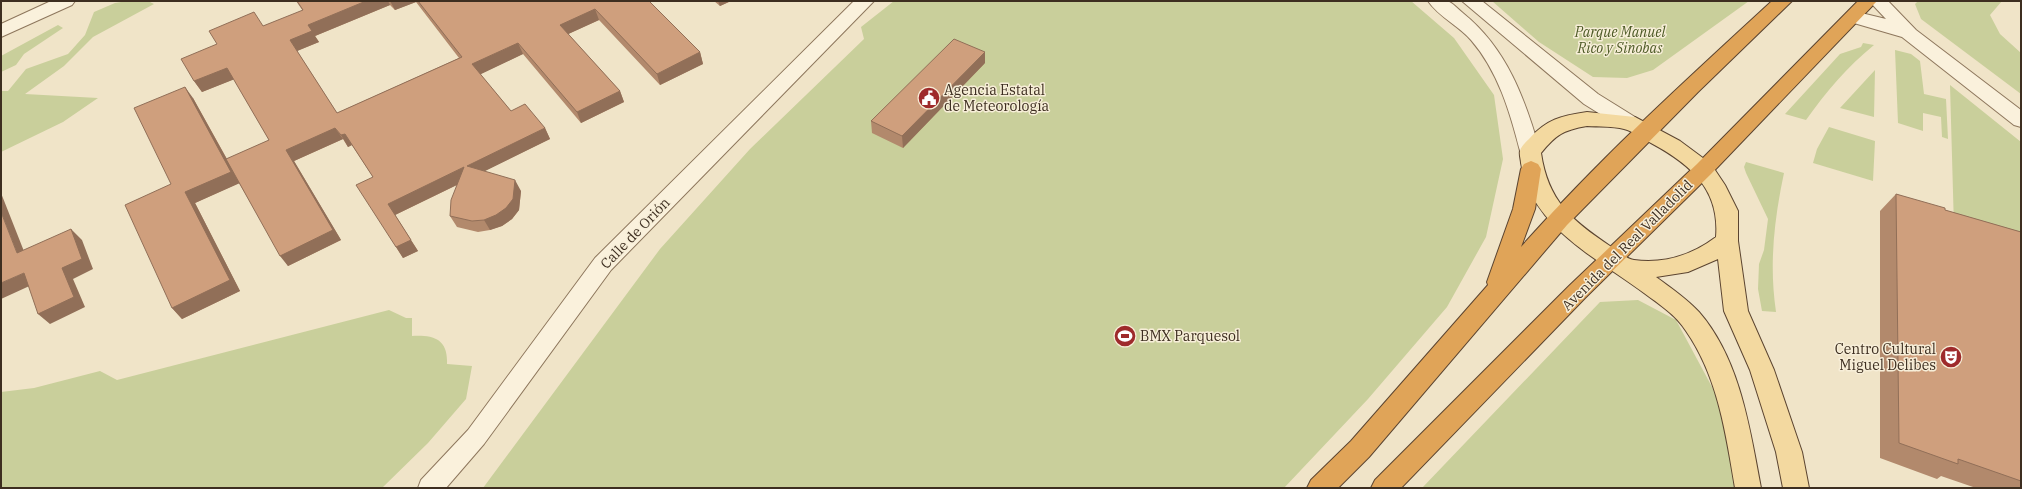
<svg xmlns="http://www.w3.org/2000/svg" width="2022" height="489" viewBox="0 0 2022 489" font-family="'IBM Plex Serif',serif">
<rect width="100%" height="100%" fill="#f0e4c8"/>
<path fill="#c9cf9b" d="M127,1H148L154,4L93,37L64,66L25,94L98,98L63,122L1,152V91H8L26,69L68,54L85,35L94,12L115,3Z
M894,1H1411L1454,38L1494,95L1503,159L1486,237L1447,307L1368,399L1284,488H483L660,249L750,149L864,39L861,27Z
M1492,1H1749L1653,70L1627,78L1593,77L1539,42Z
M1918,1H2002L1990,15L2000,34L2021,53V94L1921,19L1915,4Z
M58,25L63,28L24,54L16,65L1,72V56Z
M1863,43L1874,45C1847,67 1826,92 1806,120L1785,114L1840,54L1861,47Z
M1895,50L1911,54L1920,61L1924,94L1946,99L1948,139L1942,137L1941,117L1923,113V131L1898,123Z
M1875,70L1874,117L1840,108Z
M1950,85L2021,142V248L1954,228Z
M1829,127L1875,141L1873,181L1813,163L1817,149Z
M1746,162L1784,173C1774,220 1769,265 1776,312L1762,311L1758,289L1759,264L1764,250L1768,219L1746,173L1744,167Z
M1638,300L1676,320L1740,439L1743,488H1422L1600,302Z
M389,310L406,318H412V336C434,335 448,339 447,364L472,366L466,399L428,443L382,488H1V392L34,388L100,371L117,380Z"/>
<g fill="none" stroke-linecap="round" stroke-linejoin="round">
<g stroke="#8d765c" stroke-width="2">
<path id="minor" d="M51,1H75L72,5L1,37V24Z
M854,1H874L611,270L484,444L446,488H418L421,480L468,430L595,258Z
M1428,1C1434,1 1441,0 1447,1C1452,2 1459,10 1464,14C1507,49 1525,99 1540,151L1537,156L1530,158L1523,156L1520,151C1510,112 1498,71 1471,40C1459,26 1439,17 1428,1Z
M1462,1H1482L1598,94L1635,117L1638,122L1635,127L1628,129L1621,127L1584,104Z
M1869,1H1888L1916,30L2021,110V127L2014,125L1902,37L1847,21L1844,17L1847,13L1853,11L1886,19Z"/>
</g>
<g stroke="#5b4430" stroke-width="2">
<path id="major" d="M1587,112L1635,117L1680,141L1711,164L1725,185L1738,211V241L1748,311L1774,370L1802,452L1809,488H1783L1776,452L1750,370L1724,311L1718,259L1688,272L1656,277C1671,288 1686,298 1699,312C1740,359 1750,429 1761,488H1735C1726,434 1718,377 1686,331C1676,315 1659,304 1644,293C1597,258 1531,227 1521,163C1521,160 1519,154 1520,151C1521,146 1526,142 1529,139C1547,119 1561,116 1587,112ZM1587,126C1599,127 1613,126 1624,129C1633,131 1643,139 1651,143C1690,164 1720,189 1716,237C1692,255 1664,264 1634,260C1626,259 1617,250 1610,246C1571,220 1548,201 1541,153C1556,135 1563,130 1587,126Z"/>
</g>
<g stroke="#5b4430" stroke-width="2">
<path id="highway" d="M1772,1H1792L1698,92L1567,225L1369,457L1338,488H1307L1311,480L1351,441L1488,285L1487,282L1513,209L1521,169L1524,164L1531,161L1538,164L1541,169L1535,209L1521,247C1599,159 1686,80 1772,1Z
M1858,1H1877L1711,174L1585,298L1401,488H1371L1375,480L1569,286L1697,164Z"/>
</g>
<use href="#minor" fill="#faf1dc" fill-rule="evenodd"/>
<use href="#major" fill="#f3d9a0" fill-rule="evenodd"/>
<use href="#highway" fill="#e0a458" fill-rule="evenodd"/>
</g>
<path fill="#b2896c" fill-rule="evenodd" d="M296,1H649L700,52L703,64L660,85L599,20L568,34L620,91L624,102L581,123L523,54L480,74L511,111L545,128L550,139L484,171L521,191L519,210L512,219L502,226L490,230L478,232L457,227L450,216L457,185L395,215L418,251L403,258L396,247L373,177L352,145L348,147L343,139L294,161L341,240L288,266L239,183L195,203L240,291L182,319L172,308L171,184L193,98L227,159L269,140L234,79L202,92L194,81L264,26L303,11ZM416,2L459,58L337,113L297,51L319,42L315,36L390,5L395,10Z
M714,1H731L720,6Z
M985,63L903,148L872,133L871,121Z
M1896,194L1945,210L2021,232V488H1976L1941,476L1937,479L1880,458V211Z"/>
<path fill="#916f58" d="M366,1H388L390,5L315,36L319,42L297,51L290,40L308,25Z
M390,1H415L416,2L395,10Z
M718,1H731L720,6Z
M595,9L599,20L564,36L560,25Z
M518,43L523,54L477,76L472,64Z
M700,52L703,64L660,85L657,74Z
M985,52V63L903,148L902,136Z
M227,68L235,79L202,92L194,81Z
M185,87L193,98L240,183L195,203L240,291L182,319L172,308L185,192Z
M620,91L624,102L581,123L577,112Z
M335,128L343,139L294,161L341,240L288,266L280,256L286,150Z
M545,128L550,139L473,177L467,166Z
M345,134L352,145L348,147L341,135Z
M464,167L471,178L395,215L418,251L403,258L396,247L388,204Z
M515,180L521,191L519,210L512,219L502,226L490,230L484,220Z
M1,193L29,264L17,253L1,212Z
M71,229L82,240L93,269L73,279L85,307L50,324L38,314L62,268Z
M24,273L36,283L1,299V283Z"/>
<path fill="#cf9f7d" stroke="#916f58" d="M297,1H366L308,25L312,31L290,40L337,113L462,57L418,1H649L700,52L657,74L595,9L560,25L620,91L577,112L518,43L472,64L511,111L525,104L545,128L467,166L515,180L513,199L506,208L496,215L484,220L472,221L450,216L451,200L464,167L388,204L411,240L396,247L356,185L373,177L345,134L341,135L335,128L286,150L333,230L280,256L226,159L269,140L227,68L194,81L181,59L217,44L209,31L254,12L263,26L303,10Z
M954,39L985,52L902,136L871,121Z
M185,87L231,172L185,192L230,280L172,308L125,205L171,184L134,108Z
M1896,194L1945,208V210L2021,232V481L1958,459V464L1899,443Z
M1,212L17,253L71,229L82,259L62,268L74,297L38,314L24,273L1,283Z"/>
<defs>
<g id="civic-disc" transform="scale(1.15)"><circle r="9.5" fill="#9e2a2b" stroke="#f7eed8"/><path d="M-.6-6.5H3V-4.5H.6V-3L4-1V1h2V6H-6V1h2V-1L-.6-3ZM-1.2 2.5V6h2.4V2.5Z" fill="#fff"/></g>
<g id="stadium-disc" transform="scale(1.15)"><circle r="9.5" fill="#9e2a2b" stroke="#f7eed8"/><path d="M0-5a6.5 5 0 1 0 0 10a6.5 5 0 1 0 0-10ZM-3.5-1.8h7v3.6h-7Z" fill="#fff"/></g>
<g id="theatre-disc" transform="scale(1.15)"><circle r="9.5" fill="#9e2a2b" stroke="#f7eed8"/><path d="M-5-5.5Q0-4 5-5.5V0Q5 5 0 6Q-5 5-5 0ZM-3.3-2.5H-1v1.5H-3.3ZM1-2.5H3.3v1.5H1ZM-2.8 1Q0 5.5 2.8 1Z" fill="#fff"/></g>
</defs>
<g fill-rule="evenodd">
<use href="#civic-disc" x="929" y="98"/>
<use href="#stadium-disc" x="1125" y="336"/>
<use href="#theatre-disc" x="1951" y="357"/>
</g>
<g text-anchor="middle" stroke-width="3" stroke-linejoin="round" paint-order="stroke">
<g font-size="14" font-style="italic" fill="#4d5a26" stroke="#f7eed8">
<text x="1620" y="37">Parque Manuel<tspan x="1620" dy="16">Rico y Sinobas</tspan></text>
</g>
<g font-size="14" fill="#3d2e20" stroke="#f7eed8" text-anchor="start">
<text x="944" y="95">Agencia Estatal<tspan x="944" dy="16">de Meteorología</tspan></text>
<text x="1140" y="341">BMX Parquesol</text>
<text x="1936" y="354" text-anchor="end">Centro Cultural<tspan x="1936" dy="16">Miguel Delibes</tspan></text>
</g>
<g font-size="14" fill="#3d2e20" stroke="#f7eed8">
<text transform="translate(635 233) rotate(-46)" y="5">Calle de Orión</text>
<text transform="translate(1627 245) rotate(-45)" y="5">Avenida del Real Valladolid</text>
</g>
</g>
<rect width="2022" height="489" fill="none" stroke="#3d2e20" stroke-width="4"/>
</svg>
